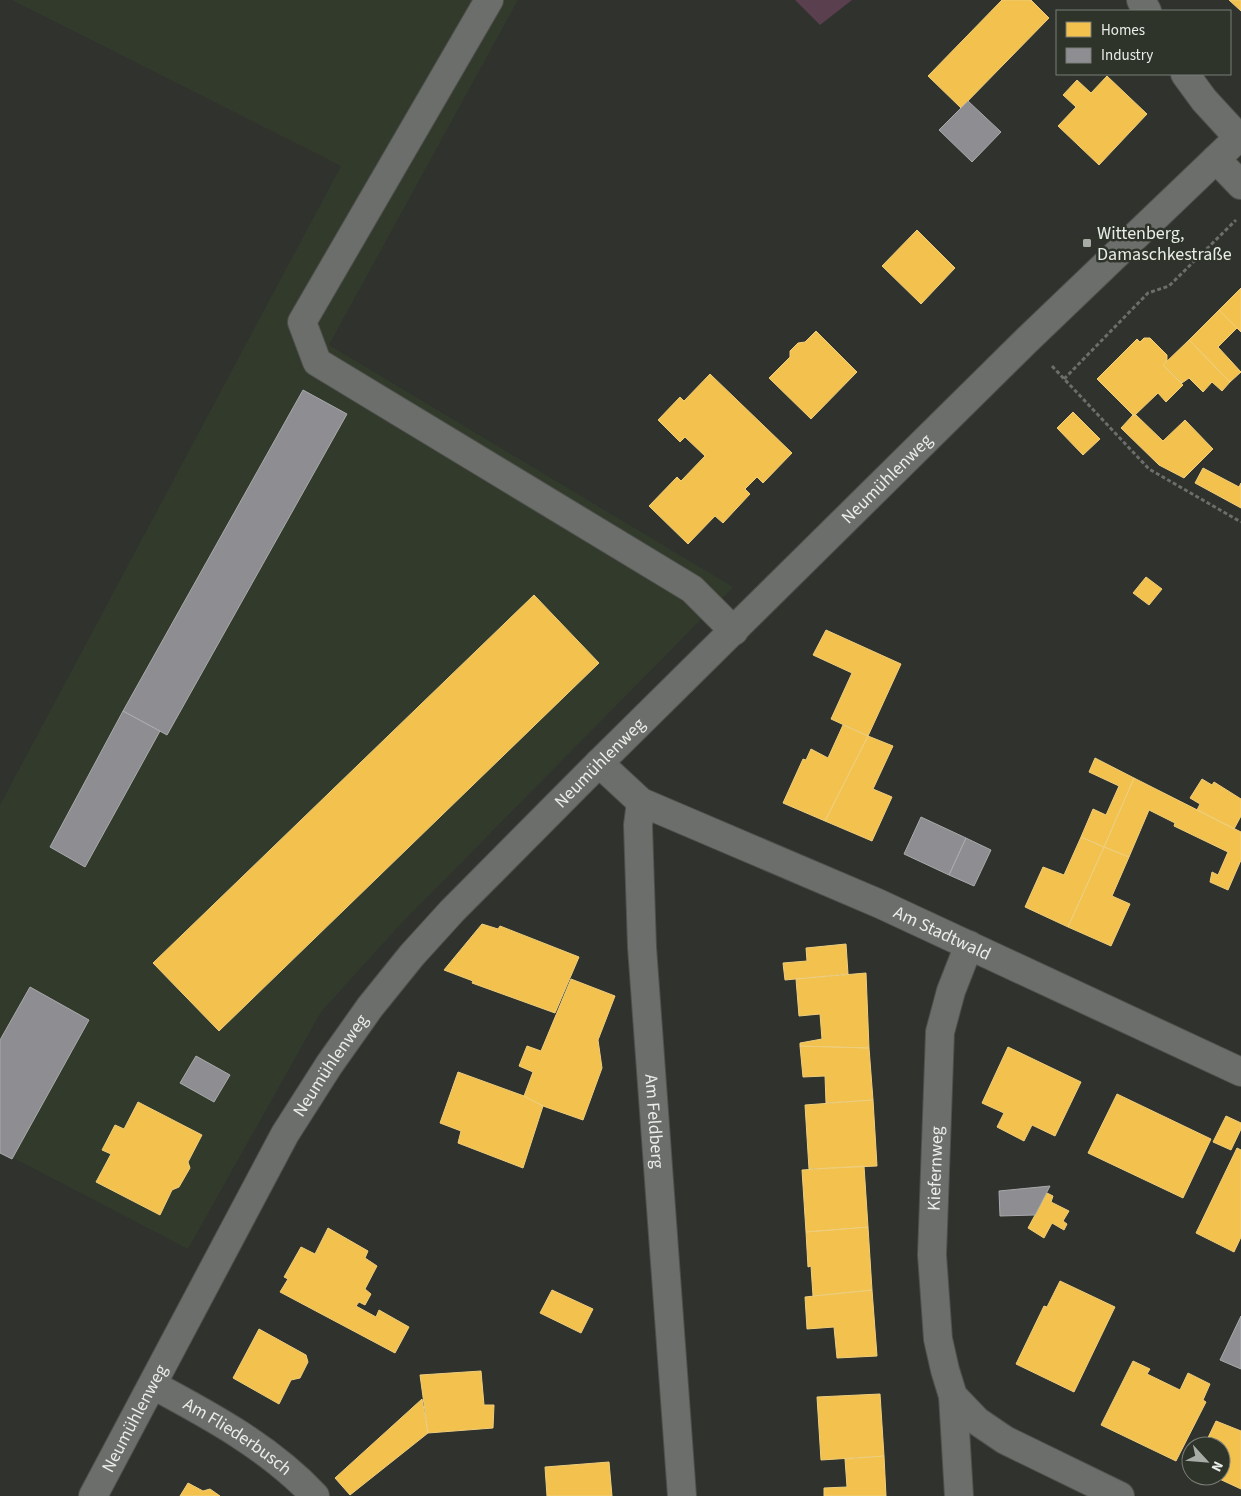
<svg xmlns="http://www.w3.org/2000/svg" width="1241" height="1496" viewBox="0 0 1241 1496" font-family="'Source Sans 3',sans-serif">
<rect width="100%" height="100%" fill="#2f322d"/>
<path fill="#323a2c" d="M12,0H518L329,345L733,587L397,928L321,1012L188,1249L0,1151V805L341,166Z"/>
<path fill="#5a3f4e" d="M795,0H852L820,25Z"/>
<path fill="#f2c14e" stroke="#efce7c" d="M1002,0H1031L1049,18L961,108L928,76Z
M1229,0H1241V11Z
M1107,76L1147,114L1099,165L1058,126L1076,107L1063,95L1077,80L1091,93Z
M917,230L955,268L921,304L882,266Z
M1241,288V332L1219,310Z
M1219,310L1237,328L1218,347L1241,372L1230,382L1189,340Z
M816,331L857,372L811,419L769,378L790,357V351L798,343L805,342Z
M1144,338H1150L1167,355V361L1163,365L1183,385L1166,402L1158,393L1134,416L1097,379L1137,339L1140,342Z
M1189,340L1230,382L1222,391L1212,382L1203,392L1189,378L1182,383L1163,365Z
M710,374L792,453L763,483L757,477L745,489L750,494L723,523L715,516L688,544L649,506L677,477L681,481L705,456L685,437L680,442L658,420L680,397L684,401Z
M1073,412L1100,439L1083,455L1057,428Z
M1133,415H1136L1163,441L1185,420L1213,449L1184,478L1159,465L1121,428Z
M1203,468L1239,487L1241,483V508L1195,483Z
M1146,577L1162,589L1149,605L1133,593Z
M534,595L599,663L219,1031L153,963Z
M826,630L901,664L868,736L831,719L852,673L813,655Z
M843,725L868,736L825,821L783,803L803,759L806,760L811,749L828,758Z
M868,736L893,746L873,789L892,797L872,841L825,821Z
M1095,758L1134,778L1104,847L1081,837L1093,809L1106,815L1119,786L1089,772Z
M1134,778L1241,832V860L1228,890L1210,882L1212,872L1218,875L1228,852L1174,826L1175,823L1149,810L1129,857L1104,847Z
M1202,779L1212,785L1214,782L1241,799V816L1234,829L1197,810L1200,804L1190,798Z
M1081,837L1104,847L1068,927L1025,907L1043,867L1064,875Z
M1104,847L1129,857L1112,896L1130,904L1111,946L1068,927Z
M482,924L498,929L500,926L579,957L555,1013L472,983L473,981L444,970Z
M846,944L848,974L785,980L783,963L807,961L806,948Z
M866,973L869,1048L800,1046V1043L822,1039L820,1014L799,1016L796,979Z
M571,979L615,996L598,1040L602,1068L583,1120L543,1106L524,1096L533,1072L519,1066L527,1046L541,1051Z
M800,1046L869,1048L873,1100L826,1103L825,1076L803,1077Z
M1008,1047L1081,1082L1055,1136L1032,1125L1024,1141L997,1127L1004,1113L982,1103Z
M458,1072L524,1096L543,1106L523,1168L458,1143L461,1131L440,1123Z
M1117,1094L1211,1139L1183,1198L1088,1153Z
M873,1100L877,1166L809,1169L805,1105Z
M138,1102L202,1135L188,1162L190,1168L179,1187L172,1190L160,1215L96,1182L111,1154L102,1150L115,1125L124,1129Z
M1226,1116L1241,1123V1129L1231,1150L1213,1142Z
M1237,1148L1241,1150V1237L1234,1252L1196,1233Z
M864,1166L868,1227L806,1232L802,1170Z
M1047,1193L1053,1196L1051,1202L1069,1211L1063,1221L1067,1224L1064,1230L1052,1223L1044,1238L1028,1228Z
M868,1227L872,1290L813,1296L811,1266L808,1267L806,1232Z
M328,1228L368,1251L365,1258L377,1266L365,1289L371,1294L365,1305L359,1302L356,1306L376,1317L379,1310L409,1327L395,1353L280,1292L288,1279L284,1277L301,1247L315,1254Z
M1060,1281L1115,1307L1074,1392L1016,1364L1044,1306L1047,1307Z
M552,1290L593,1309L581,1333L540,1313Z
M872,1290L877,1356L837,1358L834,1327L807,1329L805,1297Z
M259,1329L306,1355L308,1362L300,1378L291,1380L279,1404L233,1378Z
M1133,1361L1150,1369L1147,1374L1180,1390L1188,1373L1210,1384L1203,1400L1206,1402L1176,1461L1101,1425Z
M481,1371L484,1405H494L493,1428L428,1433L420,1375Z
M880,1394L884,1456L821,1460L817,1397Z
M422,1399L428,1433L350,1495L335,1478Z
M1216,1421L1241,1431V1489L1213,1476H1221V1446H1204Z
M884,1456L886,1496H824V1488L847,1487L845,1459Z
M609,1462L612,1496H547L545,1467Z
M188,1483L203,1491L210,1489L220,1496H180Z"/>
<path fill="#8d8d92" stroke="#a9aaac" d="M968,101L1001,132L972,162L939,130Z
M303,390L347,414L167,735L123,711Z
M123,711L160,731L85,867L50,847Z
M921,817L966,838L949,875L904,854Z
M966,838L991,850L974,886L949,875Z
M30,987L89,1020L12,1159L0,1153V1040Z
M196,1056L230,1075L214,1102L180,1083Z
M1050,1186L1035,1215L1000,1216L999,1191Z
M1241,1316V1369L1220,1360Z"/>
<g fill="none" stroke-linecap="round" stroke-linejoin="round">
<g stroke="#4e504c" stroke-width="30">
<g id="minor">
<path d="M489,0L302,322L317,362L692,589L734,631"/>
<path d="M1141,0L1147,11"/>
<path d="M1185,74L1204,100L1238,137"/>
<path d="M1216,159L1241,185"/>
<path id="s1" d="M599,763L641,802L880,904L1241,1072"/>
<path id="s2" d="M641,802L638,825L642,947L682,1496"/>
<path id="s3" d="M153,1385C211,1416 270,1448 315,1496"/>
<path d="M953,1396L977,1421L1005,1440L1120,1496"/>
<path id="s4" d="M93,1496L285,1134L329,1065L370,1007L412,955L452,911L599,763L1027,340L1241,135"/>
<path id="s5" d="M959,1496L953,1396L945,1370L938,1339L932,1255L940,1032L951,991L969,945"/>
</g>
</g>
<path stroke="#6b6e6a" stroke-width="3" stroke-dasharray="4 2.5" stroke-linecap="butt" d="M1052,366L1149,469L1241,522
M1064,379L1148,293L1169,286L1236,220"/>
<use href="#minor" stroke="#6c6e6b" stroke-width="28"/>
</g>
<rect fill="#a8aca6" stroke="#2f342b" stroke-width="2" x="1082" y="238" width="10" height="10" rx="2.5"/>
<g text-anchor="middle" stroke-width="5" stroke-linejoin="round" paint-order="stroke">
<g font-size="18" fill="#e9ede7" stroke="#2f342b" text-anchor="start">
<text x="1097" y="239">Wittenberg,<tspan x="1097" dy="21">Damaschkestraße</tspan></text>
</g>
<g font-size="18" fill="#e9ede7" stroke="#2f342b">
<text dy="6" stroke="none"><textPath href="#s4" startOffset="1302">Neumühlenweg</textPath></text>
<text dy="6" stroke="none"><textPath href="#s4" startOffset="898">Neumühlenweg</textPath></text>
<text dy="6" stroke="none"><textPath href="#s1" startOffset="386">Am Stadtwald</textPath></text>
<text dy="6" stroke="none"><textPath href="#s4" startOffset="492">Neumühlenweg</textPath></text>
<text dy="6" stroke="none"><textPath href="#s2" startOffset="320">Am Feldberg</textPath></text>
<text dy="6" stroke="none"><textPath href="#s5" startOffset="330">Kiefernweg</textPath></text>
<text dy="6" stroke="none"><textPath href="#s4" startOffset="88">Neumühlenweg</textPath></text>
<text dy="6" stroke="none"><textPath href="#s3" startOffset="99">Am Fliederbusch</textPath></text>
</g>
</g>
<rect x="1056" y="10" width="175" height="65" fill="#2f342b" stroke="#797e76"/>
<rect x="1066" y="22" width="25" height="15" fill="#f2c14e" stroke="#797e76"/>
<text x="1101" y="35" font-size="15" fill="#e9ede7">Homes</text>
<rect x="1066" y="48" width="25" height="15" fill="#8d8d92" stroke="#797e76"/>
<text x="1101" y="60" font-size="15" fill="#e9ede7">Industry</text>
<g transform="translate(1206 1461) rotate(116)"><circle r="24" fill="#2f342b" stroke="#797e76"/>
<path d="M0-4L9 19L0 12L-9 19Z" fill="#a8aca6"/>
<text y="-8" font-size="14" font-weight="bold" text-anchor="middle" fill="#e9ede7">N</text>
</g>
</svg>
